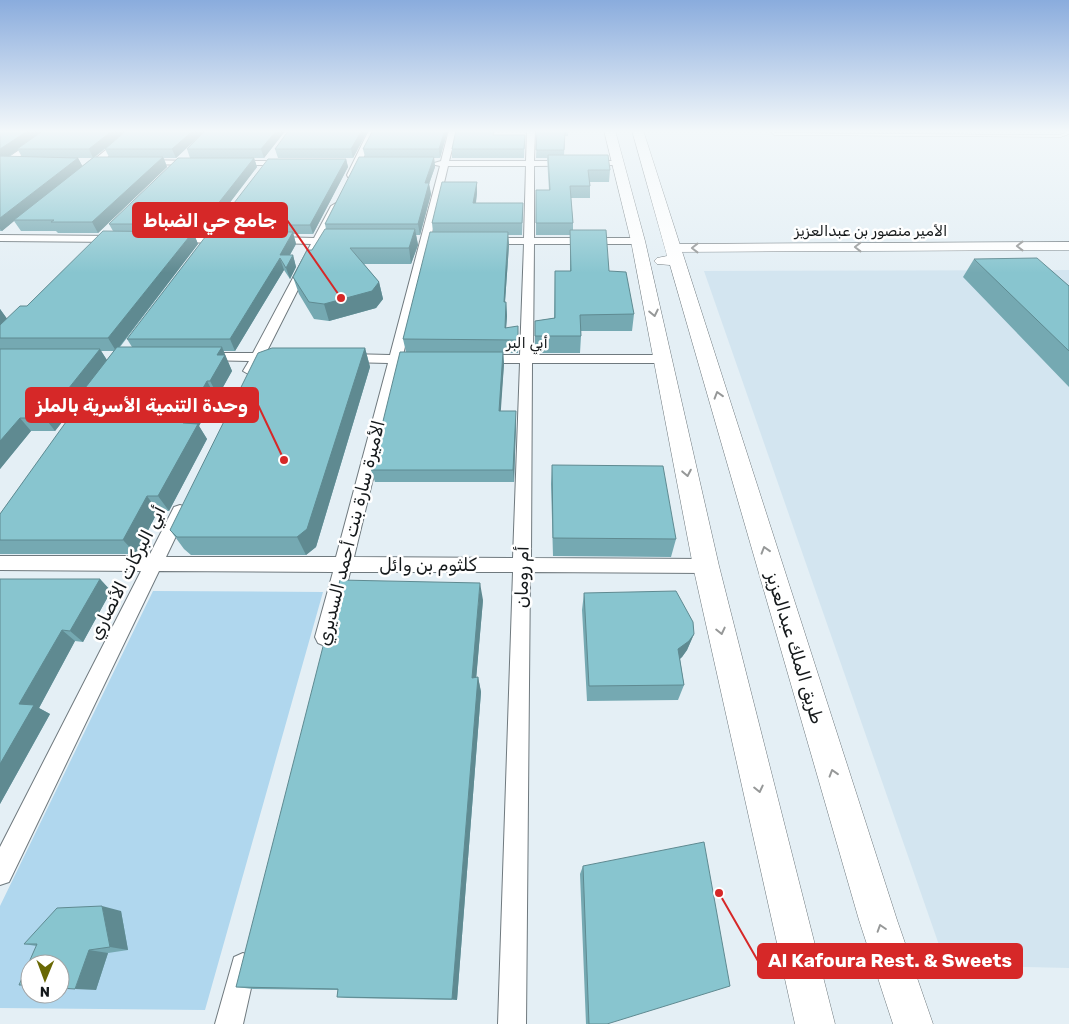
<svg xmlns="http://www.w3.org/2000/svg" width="1069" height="1024" viewBox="0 0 1069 1024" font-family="Rubik,Vazirmatn,sans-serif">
<rect width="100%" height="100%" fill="#e4eff5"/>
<path fill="#d3e5f0" d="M1069,270V968L946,965L704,271Z"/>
<path fill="#b0d7ee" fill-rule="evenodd" d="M153,591L323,592L205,1010L0,1008V906ZM30,964H60V994H30Z"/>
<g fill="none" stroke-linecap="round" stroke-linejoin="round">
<g stroke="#6f797e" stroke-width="1">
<path id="service" d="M770,130H774L775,133L1060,135L1069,131V134L1061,137L774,135Z"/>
</g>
<g stroke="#6f797e" stroke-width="2">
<path id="minor" d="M49,130H58L0,170V163Z
M130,130H139L90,172H84V168Z
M369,130H377L355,175L348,177L347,175Z
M449,130H457L449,161H526L527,130H535L534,161H620L621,163L617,165L534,166V238H638L643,241L638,244H534L533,355H664L670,359L664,363H532L531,558L706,559L712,561L715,566L712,571L706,573L530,572L526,1024H498L513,572H350L335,637L332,643L325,646L318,643L315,637L333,572L159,571L9,882L0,885V847L141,571L0,570V556H149L174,507L180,505L186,507L188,511L166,557H336L388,363L347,362L341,358L347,354L390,355L440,166L431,164L441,161ZM448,166H526L524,238H487L482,241L487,244H524L520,355H482L476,359L482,363H520L513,558L354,557L401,363L410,362L411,359L410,356L403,355Z
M142,160L195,161L199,163L195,165L145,164L141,162Z
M232,161H285L289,163L285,165H235L231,163Z
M336,203L341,206L324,238L332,239L333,241L328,244H321L266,353L271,357L269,360L262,361L255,374L250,375L243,371L249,361L201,360L199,357L205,353H253L311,244L275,243L270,240L275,237L314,238L331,206Z
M0,235L118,236L123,239L118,242L0,241Z
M175,237H225L230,240L225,243L171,242V238Z
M243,953L252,957L256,966L243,1024H215L234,957Z"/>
</g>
<g stroke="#6f797e" stroke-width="1">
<path id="tertiary" d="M1069,242V250L673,252L666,248L673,244Z"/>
</g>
<g stroke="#6f797e" stroke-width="1">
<path id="secondary" d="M604,130H615L645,241L719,566L835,1024H795L693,566L631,241Z
M632,130H643L897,920L933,1024H893L859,920L670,265L657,264L654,261L657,258L667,256Z"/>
</g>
<use href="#service" fill="#fff" fill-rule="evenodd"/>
<use href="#minor" fill="#fff" fill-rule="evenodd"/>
<use href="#tertiary" fill="#fff" fill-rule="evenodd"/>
<use href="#secondary" fill="#fff" fill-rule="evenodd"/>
</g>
<path fill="#75a9b2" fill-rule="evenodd" d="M0,130H206L176,158H164L167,167L98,233H58L56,231H21L14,221L2,231H0ZM115,141L105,149L109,157H95ZM18,150L22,157H9ZM78,158H92L82,166Z
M286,130L264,158H254L257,167L206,234H194L198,244L120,347H132L127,339L220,232L217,225L346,159L348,167L313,234H293L296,244L290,255H293L296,267L290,279L284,270L235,351H223L232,371L218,396H215L199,426L207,439L169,511H158L136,554H0V514L68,420L66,417L55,431H31L0,469V309L7,319L27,306L113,231L109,224L190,158L187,149ZM101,351H114L107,360Z
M368,130L353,158H278L275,149Z
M373,130H448L440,158H434L435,167L429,184L431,194L420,235H416L418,245L411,264H364L379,282L383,299L376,308L329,321L314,319L299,294L293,277L326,229L325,224L365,157L363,149Z
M551,130H568V136H565L564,155L610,170L609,182H590V198H571L573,223V230L609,271L634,314L632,331H581V336L580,353H535V321L554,318L555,271H570V235H536V190H549L547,158H536L537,131H551Z
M495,135H525L524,158H452V149Z
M477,182V193L476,203H523L522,235H508L509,245L505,302H506L507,316L506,328L519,340L518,353H503L504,364L500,411L516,423L514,482H375L371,470L406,352L403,339L433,232L432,223Z
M974,259L1069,286V387L963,277Z
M365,348L370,367L316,547L306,555H191L184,549L170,530Z
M552,465L676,539L671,557L553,556L551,484Z
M0,579H100L111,591L83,642L75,641L39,708L50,714L0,804Z
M584,593L694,634L687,650L682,657L680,659L684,685L678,700L587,701L582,610Z
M483,600L476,678L478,677L481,692L457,1000L348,998L337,997L338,990L253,989L236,987Z
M583,866L607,1024H586L580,874Z
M121,911L128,950L108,953L96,990L36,946L24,944Z"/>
<path fill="#5f8a91" d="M29,130H46L17,149L18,150L6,158L0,159V149Z
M113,130H128L93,158L89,149Z
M194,130H206L176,158L172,149Z
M277,130H286L264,158L261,149Z
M362,130H368L353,158L351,149Z
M445,130H448L440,158L439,149Z
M163,157L167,167L98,233L92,222Z
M434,157L435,167L429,184L431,194L420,235L418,224L425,183Z
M78,158L83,167L14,220V221L2,231L0,229V218Z
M254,158L257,167L206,234L202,224Z
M346,159L348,167L313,234L310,225Z
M477,182V193L474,215L473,203Z
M415,229L418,245L411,264L409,248Z
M193,232L198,244L116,351L108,338Z
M293,232L296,244L284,265L280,255Z
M508,232L509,245L504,316V302Z
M293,255L296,267L290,279L286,268Z
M280,258L284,270L235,351L230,339Z
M379,282L383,299L376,308L329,321L324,304Z
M506,302L507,316L505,342V328Z
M0,309L8,320L0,329Z
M222,347L232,371L218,396L210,381L217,355Z
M365,348L370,367L316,547L306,555L297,537Z
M100,349L108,362L64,415L66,417L55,431L45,418Z
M503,352L504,364L500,423L499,411Z
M207,381L215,396L199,426L207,439L169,511L158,496L183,423Z
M516,411V423L514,482L513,470Z
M20,418L31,431L0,469V441Z
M147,496L158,511L136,554L123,540Z
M100,579L111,591L83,642L70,631Z
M480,583L483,600L475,692L472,678Z
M62,630L75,641L39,708L50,714L0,804V764L19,704Z
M694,634L687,650L682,657L672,665L678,649Z
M478,677L481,692L457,1000L452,999Z
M102,906L121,911L128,950L110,947Z
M89,950L108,953L96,990L75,989Z"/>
<path fill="#88c5cf" stroke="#5f8a91" d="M0,130H29L0,149Z
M44,130H113L89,149H17Z
M127,130H194L172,149H105Z
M206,130H277L261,149H187Z
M289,130H362L351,149H275Z
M373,130H445L439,149H363Z
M456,130H494L493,135H525L524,149H452Z
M537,131H565L564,150H536Z
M548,155H608L610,170H588L590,186H570L573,223H536V190H550Z
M0,156L78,158L0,218Z
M94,157H163L92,222H51L54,220H14Z
M359,157H434L425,183H429L418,224H325Z
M178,158H254L202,224H109Z
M268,159H346L310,225H217Z
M442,182H477L473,203H523L522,223H432Z
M325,229H415L409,248H350L379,282L372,291L324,304L309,302L293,277L307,250H312Z
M570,230H606L609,271L626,272L634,314L580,315L581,336H535V321L555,318V271H571Z
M103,231L193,232L108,338H0V325L20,306H27Z
M209,232H293L280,255H293L286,268L280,258L230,339H127Z
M430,232H508L504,302H506L505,328L518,326V340L403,339Z
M1037,258L1069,286V351L974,259Z
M117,347H222L217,355H225L210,381H207L183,423L198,424L158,496H147L123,540H0V514L71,415H64Z
M272,348H365L307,529L297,537H177L170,530L258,353Z
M0,349H100L45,418H20L0,441Z
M400,352H503L499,411H516L513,470H371Z
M552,465L663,466L676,539L553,538Z
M0,579H100L70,631L62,630L19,704L34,705L0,764Z
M340,580L480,583L472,678L478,677L452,999L337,997L338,989L236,987Z
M676,591L693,622L694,634L689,641L678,649L684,685L589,686L584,593Z
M704,842L730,986L607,1024H589L583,866Z
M102,906L110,947L89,950L75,989L60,988V964H30V985H19L37,944H24L57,908Z"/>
<defs><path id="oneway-chevron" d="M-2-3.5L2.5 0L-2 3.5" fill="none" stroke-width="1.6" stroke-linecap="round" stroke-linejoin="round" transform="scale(1.25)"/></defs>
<g stroke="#969898">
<use href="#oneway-chevron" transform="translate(1020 246) rotate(180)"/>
<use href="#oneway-chevron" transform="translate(858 247) rotate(180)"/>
<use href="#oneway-chevron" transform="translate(695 248) rotate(180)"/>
<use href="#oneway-chevron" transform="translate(654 313) rotate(78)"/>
<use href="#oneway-chevron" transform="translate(718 395) rotate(-107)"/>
<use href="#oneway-chevron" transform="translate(687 473) rotate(79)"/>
<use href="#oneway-chevron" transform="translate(765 550) rotate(-107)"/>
<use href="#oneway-chevron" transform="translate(721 631) rotate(77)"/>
<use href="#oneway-chevron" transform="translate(833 773) rotate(-107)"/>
<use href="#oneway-chevron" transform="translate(759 789) rotate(77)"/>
<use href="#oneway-chevron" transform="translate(881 928) rotate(-108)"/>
</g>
<linearGradient id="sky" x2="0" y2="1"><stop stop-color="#8aacdd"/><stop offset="0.48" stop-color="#f3f8fa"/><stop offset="1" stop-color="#f3f8fa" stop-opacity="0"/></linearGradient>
<rect width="1069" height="273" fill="url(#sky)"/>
<g text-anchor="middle" stroke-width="5" stroke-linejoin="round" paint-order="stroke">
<g font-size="15" fill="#15191b" stroke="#fff">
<text x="871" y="236">الأمير منصور بن عبدالعزيز</text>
<text x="527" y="348">أبي البر</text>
</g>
<g font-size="18" fill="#15191b" stroke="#fff">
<text transform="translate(351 533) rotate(-76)" y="6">الأميرة سارة بنت أحمد السديري</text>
<text x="428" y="571">كلثوم بن وائل</text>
<text transform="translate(127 573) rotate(-63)" y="6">أبي البركات الأنصاري</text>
<text transform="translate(522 577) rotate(-89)" y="6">أم رومان</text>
<text transform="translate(795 648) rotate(73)" y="6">طريق الملك عبدالعزيز</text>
</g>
</g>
<path fill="none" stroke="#d62828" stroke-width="2" d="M341 298L287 220M284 460L258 405M719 893L758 961"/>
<g fill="#d62828" stroke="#fff" stroke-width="2">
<circle cx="341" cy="298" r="5"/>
<circle cx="284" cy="460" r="5"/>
<circle cx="719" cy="893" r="5"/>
</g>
<g fill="#d62828" stroke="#d62828" stroke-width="2">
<rect x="133" y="203" width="154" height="34" rx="5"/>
<rect x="26" y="388" width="232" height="34" rx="5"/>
<rect x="758" y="944" width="264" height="34" rx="5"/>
</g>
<g font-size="19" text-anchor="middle" font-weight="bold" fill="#fff">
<text x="210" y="227">جامع حي الضباط</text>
<text x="142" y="412">وحدة التنمية الأسرية بالملز</text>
<text x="890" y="967">Al Kafoura Rest. &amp; Sweets</text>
</g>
<g transform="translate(45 979) rotate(181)"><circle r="24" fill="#ffffff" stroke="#a1a3a4"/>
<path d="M0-4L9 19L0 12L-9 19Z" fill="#696804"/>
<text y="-8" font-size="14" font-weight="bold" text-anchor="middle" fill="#15191b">N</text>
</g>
</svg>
